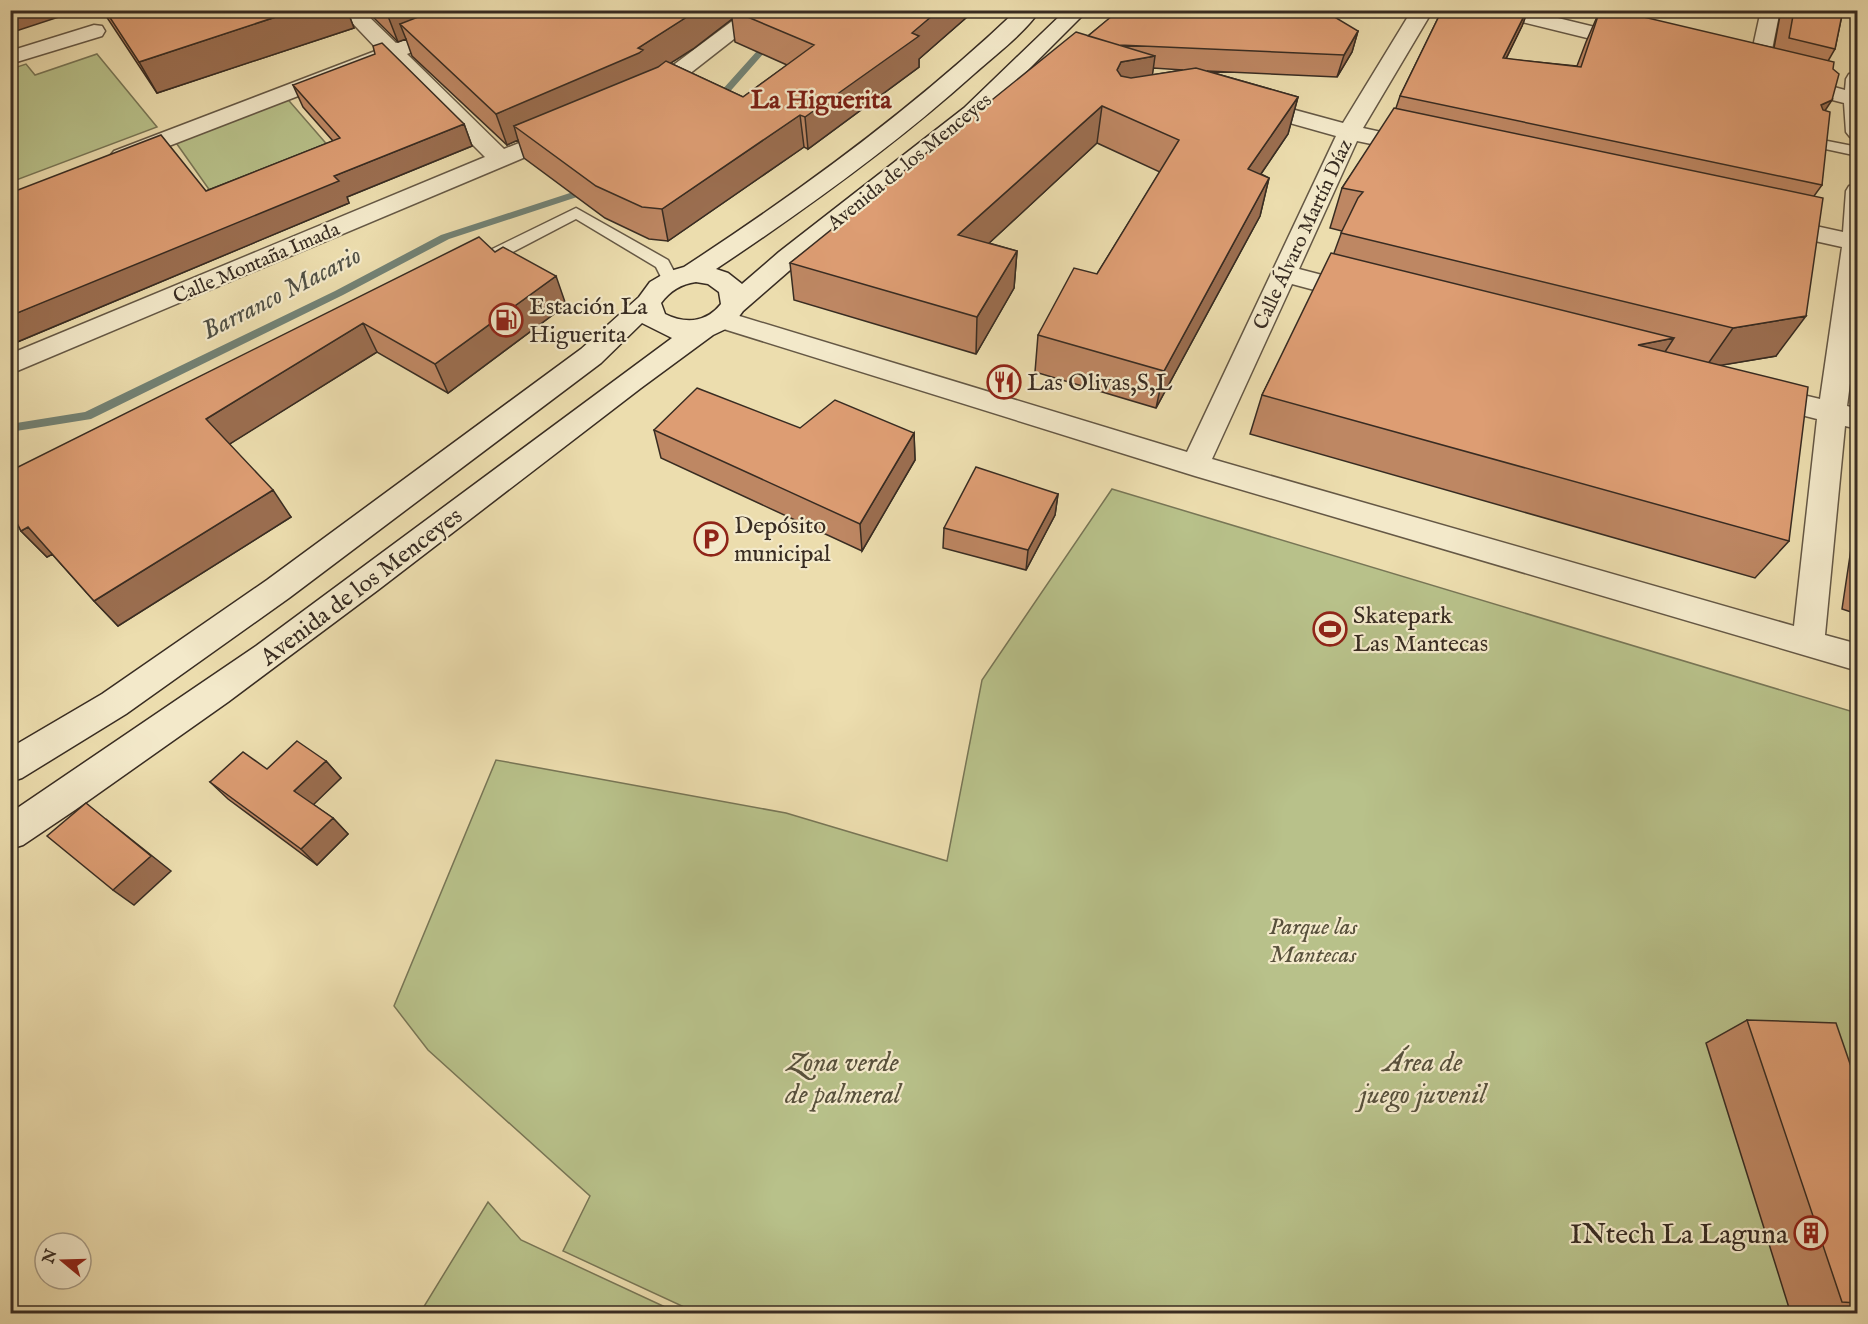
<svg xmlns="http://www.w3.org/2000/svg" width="1868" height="1324" viewBox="0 0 1868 1324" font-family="'IM FELL English',serif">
<rect width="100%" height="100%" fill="#ecddae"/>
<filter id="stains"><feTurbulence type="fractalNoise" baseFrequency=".00333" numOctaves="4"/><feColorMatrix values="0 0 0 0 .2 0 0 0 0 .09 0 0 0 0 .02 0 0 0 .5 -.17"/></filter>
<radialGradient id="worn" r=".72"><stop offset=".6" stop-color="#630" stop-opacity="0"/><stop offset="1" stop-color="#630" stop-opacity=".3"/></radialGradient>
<path fill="#b8c18a" stroke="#787656" stroke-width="1.5" d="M97,54L157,127L11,182V69L26,64L35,75Z
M284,95L330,148L213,195L172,137Z
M1112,489L1857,713V1313H697L563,1251L590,1196L428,1050L394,1006L496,760L786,813L947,861L982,680Z
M488,1202L521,1240L678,1313H420Z"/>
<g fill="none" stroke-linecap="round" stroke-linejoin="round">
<path fill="#728275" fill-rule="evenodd" d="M757,51L764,53L719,104H713V100Z
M573,192L578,195L577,197L449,239L343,295L91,419L10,432V424L85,412L335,291L441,235Z"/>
<g stroke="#655845" stroke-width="3">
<path id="service" d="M1807,137L1858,147V156L1802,144L1800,141Z
M576,208L668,260L678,279L676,283H664L656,267L576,219L488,265H476L474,261L476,257Z"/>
</g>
<g stroke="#655845" stroke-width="3">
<path id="pedestrian" d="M1761,10H1780L1767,74L1764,78H1750L1747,74Z"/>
</g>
<g stroke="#655845" stroke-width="3">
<path id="minor" d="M340,10H362L396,43L483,10H513L510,14L407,54L504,149L562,126L570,128L574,133L570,138L509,164L10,374V354L485,157L389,61L130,161L122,163L114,161L110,156L114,151L378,50Z
M747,10H771L656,100L648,102L640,100L637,95L640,90Z
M1412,10H1433L1363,128L1427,142L1431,147L1427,152L1419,154L1357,141L1299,269L1368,287L1372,293L1368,299L1359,302L1292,284L1212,459L1794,626L1817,419L1751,402L1747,395L1751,388L1761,385L1820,399L1842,247L1765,230L1762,225L1765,220L1774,217L1843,232L1846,191L1849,186L1858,184V323L1847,406L1858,409V429L1845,426L1825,635L1858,644V671L1195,476L714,326L710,320L714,314L723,311L1187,452L1336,136L1243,110L1240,105L1243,100L1251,98L1343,123Z
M1487,10H1525L1640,38L1643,43L1640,48L1632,49L1490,14Z
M94,25L102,26L105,31L102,36L10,64V51Z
M1858,72V139L1850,137L1846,132L1844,103L1782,87L1779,82L1782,77L1790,75L1845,90L1846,79L1849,74Z"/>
</g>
<g stroke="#382c22" stroke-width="3">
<path id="secondary" d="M1017,10H1040C1025,33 995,55 974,74C894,146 806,209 716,269L728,273L742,284L779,252L964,108L1066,10H1088L980,118L797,264L743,311L732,326L713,335L641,388L378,590L228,702L75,810L23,845L10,849V813L256,646L672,338L642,323L601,363L289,598L126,714L22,778L10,782V748L102,694L267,580L581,349L639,297L650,282L667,272L684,267C802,190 915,107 1017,10ZM696,282L708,284L719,292L721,304C706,323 685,324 665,314L661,303C670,291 681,284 696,282Z"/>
</g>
<use href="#service" fill="#f3e9ca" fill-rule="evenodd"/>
<use href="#pedestrian" fill="#f3e9ca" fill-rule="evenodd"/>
<use href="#minor" fill="#f3e9ca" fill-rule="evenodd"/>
<use href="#secondary" fill="#f3e9ca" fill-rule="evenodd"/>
</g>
<path fill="#be8763" stroke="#382c22" stroke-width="1.5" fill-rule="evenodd" d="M102,10H347L354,28L157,93Z
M366,10H975L919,59V67L808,149L804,147L668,241L649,239L605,218L524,158L518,140L507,145L412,56L406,39L398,42ZM732,19L735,42L787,65L743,97L670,63L693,49Z
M1442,10H1528L1522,26L1506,59L1577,66L1586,42L1600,10L1774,48L1781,10H1843L1835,49L1828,61L1825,111L1822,185L1814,196L1776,356L1721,365L1789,541L1755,578L1250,434L1262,395L1334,253L1342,231L1330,228L1342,188L1396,108L1400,96Z
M1110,15L1358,31L1352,52L1337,77L1207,71L1298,97L1288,134L1261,174L1269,178L1260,216L1156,408L1035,372L1038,335L1097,274L1160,172L1097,143L989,243L1017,251L1014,288L976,354L794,300L790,263L1088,36L1110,18ZM1153,68L1183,70L1152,75Z
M293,85L464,124L472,146L347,197L349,203L10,345V193L206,191L333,141L303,107Z
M495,252L566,305L448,393L377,352L229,444L291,517L118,626L94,601L52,554L47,557L21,531L10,509Z
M800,428L914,433L915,460L862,551L661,458L654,430Z
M1058,494L1055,515L1026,570L943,548L944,528Z
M1857,509V614L1842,609Z
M326,761L341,778L313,804L333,818L348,834L317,865L228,799L210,782L267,769Z
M1747,1020L1857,1084V1314H1827L1790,1311L1706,1043Z"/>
<path fill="#9b6e50" stroke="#382c22" stroke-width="1.5" d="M10,10H80L10,33Z
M297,10H347L354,28L157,93L139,62Z
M387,10H476L400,24L406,39L398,42L386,11Z
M697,10H731L732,19L693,49L649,77L514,126L518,140L507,145L496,114L638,48Z
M939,10H975L919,59V67L808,149L805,117Z
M1527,10H1528L1522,26L1489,93L1503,58Z
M1358,31L1352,52L1337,77L1344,55Z
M1155,56L1150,93L1116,99L1117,70L1121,62Z
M1298,97L1288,134L1239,206L1248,169Z
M1832,100L1809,135L1821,105Z
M1102,106L1097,143L958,272V235Z
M800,115L804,147L668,241L662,209Z
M464,124L472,146L347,197L349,203L10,345V316L334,176Z
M1269,178L1260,216L1156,408L1164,371Z
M1017,251L1014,288L976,354L977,317Z
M556,276L566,305L448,393L435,364Z
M1806,316L1776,356L1705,368L1733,328Z
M363,323L377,352L225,447L206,419Z
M1674,338L1648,378L1638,345Z
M914,433L915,460L862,551L860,524Z
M273,490L291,517L118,626L94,601Z
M1058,494L1055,515L1026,570L1028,550Z
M28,527L53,554L47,557L21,531Z
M326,761L341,778L310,808L294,791Z
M333,818L348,834L317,865L301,849Z
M107,820L171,871L134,905L113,890Z"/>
<path fill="#dd9d73" stroke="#382c22" stroke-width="1.5" d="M105,10H297L139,62Z
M436,10H697L687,17L638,48L643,50L639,53L496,114L400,24Z
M731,10H939L912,33L919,36L805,117L800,115L662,209L642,207L596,186L514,126L658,67L666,61L743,97L814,45Z
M1114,10H1323L1358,31L1344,55L1119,45L1088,36L1112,16L1110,15Z
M1442,10H1527L1503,58L1581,67L1600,10H1614L1834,62L1833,69L1839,74L1832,100L1821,105L1823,110L1830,112L1822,185L1400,96Z
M1794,10H1843L1835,49L1789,38Z
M1076,32L1155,56L1121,62L1117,70L1121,76L1131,78L1196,68L1298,97L1248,169L1269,178L1164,371L1038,335L1074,268L1097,274L1179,140L1102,106L958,235L1017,251L977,317L790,263Z
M382,43L464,124L334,176L339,181L10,316V193L161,135L206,191L340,138L293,85L375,54L373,46Z
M1394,108L1823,198L1806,316L1733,328L1341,233L1358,198L1363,192L1342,188Z
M479,237L495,252L503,247L556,276L435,364L363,323L206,419L273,490L94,601L28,527L21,531L10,509V471Z
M1331,253L1674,338L1638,345L1808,387L1789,541L1262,395Z
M697,388L800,428L835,400L914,433L860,524L654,430Z
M976,467L1058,494L1028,550L944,528Z
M297,741L326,761L294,791L333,818L301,849L210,782L243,752L267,769Z
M86,803L151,856L113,890L47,836Z
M1747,1020L1836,1023L1857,1084V1303L1842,1302Z"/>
<defs>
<g id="fuel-ring" transform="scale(1.725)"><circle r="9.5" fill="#f3e9ca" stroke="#8f2418" stroke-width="1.5"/><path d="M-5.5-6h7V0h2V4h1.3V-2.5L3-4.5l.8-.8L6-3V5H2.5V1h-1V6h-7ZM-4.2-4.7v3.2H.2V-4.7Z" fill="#8f2418"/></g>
<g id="restaurant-ring" transform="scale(1.725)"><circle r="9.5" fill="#f3e9ca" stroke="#8f2418" stroke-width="1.5"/><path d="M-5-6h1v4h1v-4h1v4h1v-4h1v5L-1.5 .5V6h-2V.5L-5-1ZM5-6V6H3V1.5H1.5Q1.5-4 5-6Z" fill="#8f2418"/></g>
<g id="parking-ring" transform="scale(1.725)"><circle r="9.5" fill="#f3e9ca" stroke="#8f2418" stroke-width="1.5"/><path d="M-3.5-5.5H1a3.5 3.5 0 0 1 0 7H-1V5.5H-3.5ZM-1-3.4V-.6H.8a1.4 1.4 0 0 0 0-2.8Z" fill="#8f2418"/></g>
<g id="stadium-ring" transform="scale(1.725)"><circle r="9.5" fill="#f3e9ca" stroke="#8f2418" stroke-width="1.5"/><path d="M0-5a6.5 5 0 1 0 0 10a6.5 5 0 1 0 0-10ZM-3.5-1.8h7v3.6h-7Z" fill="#8f2418"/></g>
<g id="building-ring" transform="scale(1.725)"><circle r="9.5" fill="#f3e9ca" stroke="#8f2418" stroke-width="1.5"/><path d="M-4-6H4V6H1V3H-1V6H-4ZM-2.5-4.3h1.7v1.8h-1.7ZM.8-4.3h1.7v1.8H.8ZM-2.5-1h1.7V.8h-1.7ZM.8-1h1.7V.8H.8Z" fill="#8f2418"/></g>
</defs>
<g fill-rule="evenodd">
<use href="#fuel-ring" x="506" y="320"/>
<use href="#restaurant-ring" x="1004" y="382"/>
<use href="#parking-ring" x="711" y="539"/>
<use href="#stadium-ring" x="1330" y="629"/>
<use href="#building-ring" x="1811" y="1233"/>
</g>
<g text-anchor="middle" stroke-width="4.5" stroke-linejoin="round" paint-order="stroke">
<g font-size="20" fill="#382c22" stroke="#f3e9ca">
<text transform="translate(909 161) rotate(-39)" y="7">Avenida de los Menceyes</text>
<text transform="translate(1302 234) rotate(-65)" y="7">Calle Álvaro Martín Díaz</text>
<text transform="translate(256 262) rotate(-23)" y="7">Calle Montaña Imada</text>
</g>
<g font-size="24" fill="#382c22" stroke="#f3e9ca" text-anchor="start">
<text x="529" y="314">Estación La<tspan x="529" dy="28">Higuerita</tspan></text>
<text x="1027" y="390">Las Olivas,S,L</text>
<text x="734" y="533">Depósito<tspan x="734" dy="28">municipal</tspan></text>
<text x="1353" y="623">Skatepark<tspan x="1353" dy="28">Las Mantecas</tspan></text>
</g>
<g font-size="24" fill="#382c22" stroke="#f3e9ca">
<text transform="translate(361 586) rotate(-37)" y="8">Avenida de los Menceyes</text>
</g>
<g font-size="24" font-style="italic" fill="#58513c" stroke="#f3e9ca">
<text x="1313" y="934">Parque las<tspan x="1313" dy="28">Mantecas</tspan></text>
</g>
<g font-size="26" font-weight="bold" fill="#7a1f14" stroke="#f3e9ca">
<text x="821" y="108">La Higuerita</text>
</g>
<g font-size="26" font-style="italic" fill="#505045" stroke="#f3e9ca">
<text transform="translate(281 292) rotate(-27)" y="9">Barranco Macario</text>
</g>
<g font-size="28" font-style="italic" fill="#58513c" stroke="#f3e9ca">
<text x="843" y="1071">Zona verde<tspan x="843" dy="32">de palmeral</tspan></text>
<text x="1423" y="1071">Área de<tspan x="1423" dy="32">juego juvenil</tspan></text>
</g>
<g font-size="28" fill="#382c22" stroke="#f3e9ca" text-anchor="end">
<text x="1788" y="1243">INtech La Laguna</text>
</g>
</g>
<rect width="1868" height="1324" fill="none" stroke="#ecddae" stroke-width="36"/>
<rect x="12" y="12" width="1844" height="1300" fill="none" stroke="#382c22" stroke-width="3"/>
<rect x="18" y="18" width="1832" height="1288" fill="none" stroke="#382c22" stroke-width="1.5"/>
<g transform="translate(63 1261) rotate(289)"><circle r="28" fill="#f3e9ca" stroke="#a89d87" stroke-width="1.5"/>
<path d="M0-4.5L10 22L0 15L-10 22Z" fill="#8f2418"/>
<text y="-9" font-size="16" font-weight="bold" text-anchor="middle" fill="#382c22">N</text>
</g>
<rect width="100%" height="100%" filter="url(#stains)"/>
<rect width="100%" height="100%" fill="url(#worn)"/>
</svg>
